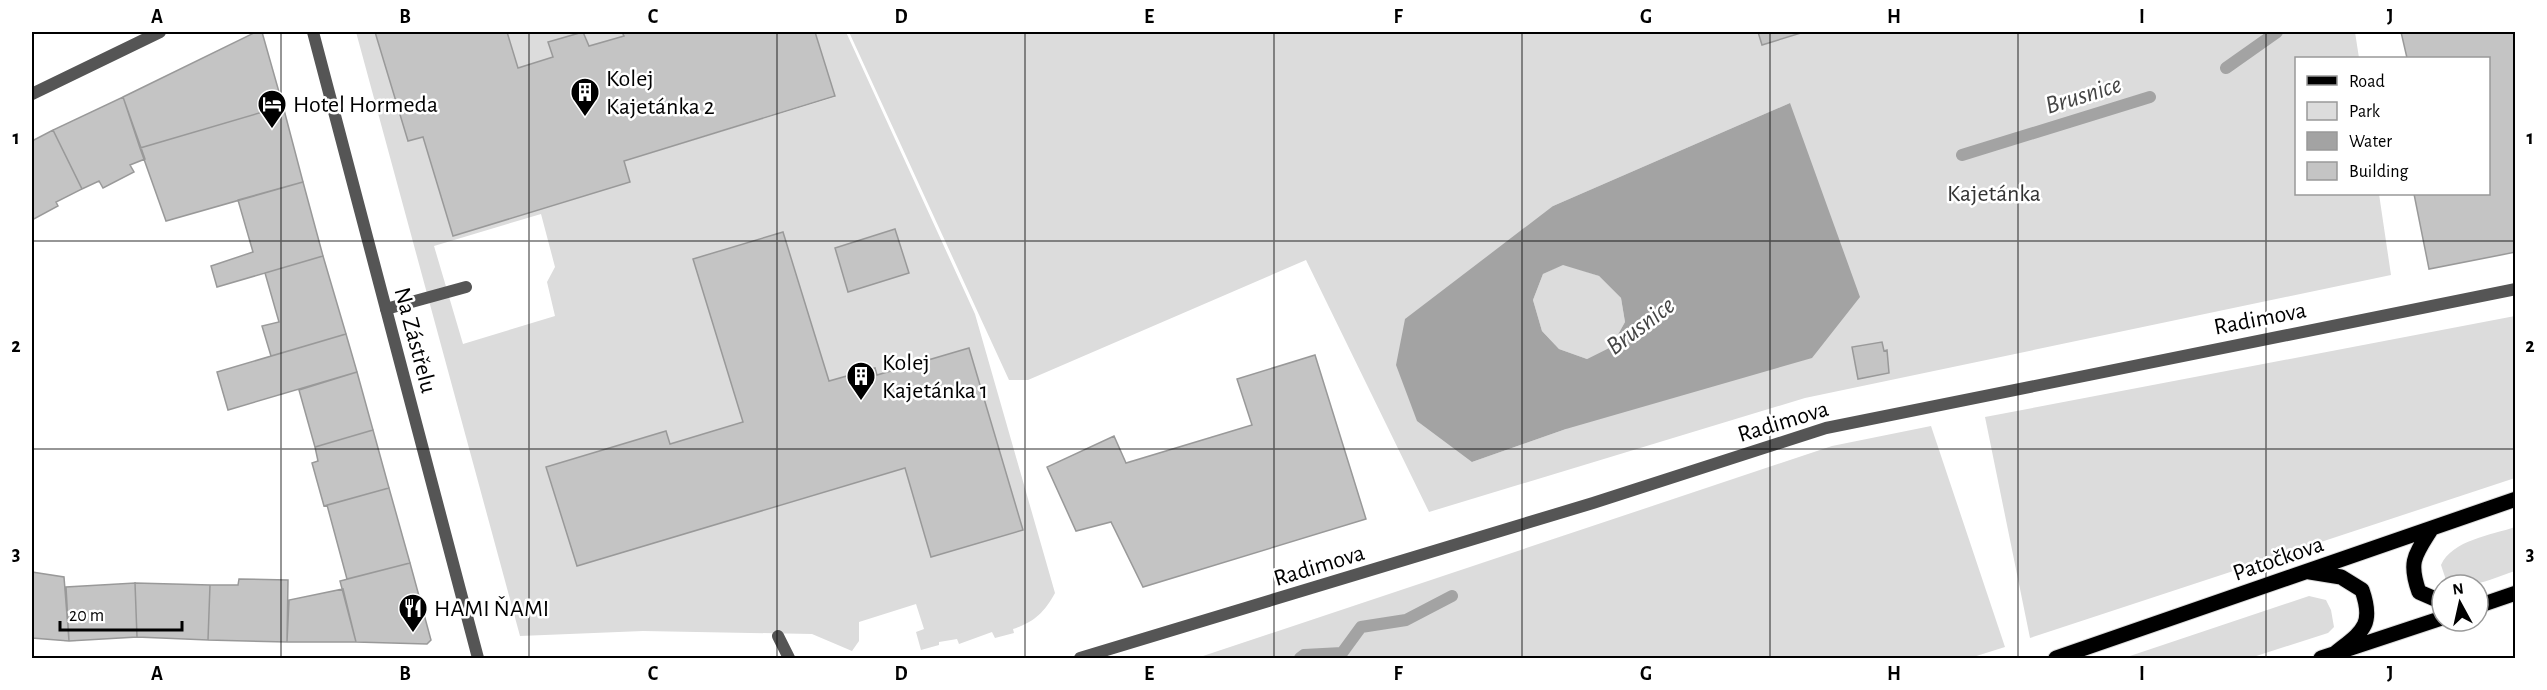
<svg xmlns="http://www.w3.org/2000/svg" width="2547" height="690" viewBox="0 0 2547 690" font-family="'Alegreya Sans',sans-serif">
<rect width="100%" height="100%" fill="#fff"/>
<path fill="#dcdcdc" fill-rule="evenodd" d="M356,32H375L408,140L423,137L453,236L630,182L624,161L835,97L815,32H846L975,314L1055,593C1044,613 1034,622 1013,629L1014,633L995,638L992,632L959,644L957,639L939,642V645L921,650L916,632L924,629L916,604L859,622V641L852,651L812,634L643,631L520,636ZM541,214L555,267L547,282L555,316L463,344L434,246ZM895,229L908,273L848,292L835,248ZM783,232L829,381L875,368L877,375L1023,530L931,557L905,468L577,566L547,467L666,431L670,444L743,422L694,260Z
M507,32H583L548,42L553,57L518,68Z
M584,32H622L624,36L589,46Z
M849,32H1758L1763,45L1804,32H2355L2359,58H2296V194H2379L2391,275L1805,398L1429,512L1306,260L1028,380H1009ZM1790,103L1566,429L1472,462L1553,206ZM1882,342L1884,351H1887L1888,373L1858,379L1852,347Z
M1563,264L1599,276L1621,298L1625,322L1611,347L1587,359L1559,349L1542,331L1533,300L1543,274Z
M2515,316V478L2030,638L1985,417Z
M1931,426L2005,647L1970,658H1197L1832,446Z
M2515,527V571C2493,578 2468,592 2446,580L2441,565C2452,540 2492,535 2515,527Z
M2309,596L2326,600L2331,610L2334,627L2328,633L2250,658H2124Z"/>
<path fill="#a3a3a3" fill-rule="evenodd" d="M1790,103L1860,297L1812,358L1566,429L1472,462L1417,421L1396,365L1405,319L1553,206ZM1563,265L1599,276L1621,298L1625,322L1611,347L1587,359L1559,349L1542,331L1533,300L1543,274Z"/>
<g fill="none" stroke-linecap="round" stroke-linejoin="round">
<path stroke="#a3a3a3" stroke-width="12" d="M2226,68L2277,32
M1962,155L2150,97
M1300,658L1304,655L1342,653L1361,627L1406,620L1452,596"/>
</g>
<path fill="#c4c4c4" stroke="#999" stroke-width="1.5" d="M256,32H262L283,106L140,148L123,97Z
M375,32H507L518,68L553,57L548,42L583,32L589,46L624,36L622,32H815L835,96L624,161L630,182L453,236L423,137L408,141Z
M1758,32H1804L1762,45Z
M2401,32H2516V252L2429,269L2414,194H2488V58H2407Z
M123,97L145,159L130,165L134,172L103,188L99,181L82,189L53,130Z
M283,106L303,182L166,221L140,148Z
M53,130L82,189L56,202L58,206L32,220V141Z
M303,182L323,256L217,287L211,266L253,252L238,200Z
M895,229L909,273L848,292L835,248Z
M783,232L829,381L875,368L877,375L969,348L1023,530L931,557L905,468L577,566L546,467L666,431L670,444L743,422L693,259Z
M323,256L346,334L271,356L262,326L279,322L265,273Z
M346,334L357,372L228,410L217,372Z
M1882,342L1884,351L1887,350L1889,373L1858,379L1852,347Z
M1315,355L1366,519L1143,587L1111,522L1076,531L1047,467L1114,436L1126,463L1252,425L1237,379Z
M357,372L373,430L315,447L299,390Z
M373,430L389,488L324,506L312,463L318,461L315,447Z
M389,488L410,563L347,579L327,505Z
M410,563L431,640L427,644L356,642L340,581Z
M32,572L64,577L69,641L32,638Z
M239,579L288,580L287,642L208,640L210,585H238Z
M135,583L210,585L208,640L137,637Z
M135,583L137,637L69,641L66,587Z
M343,589L356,642H287L289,600Z"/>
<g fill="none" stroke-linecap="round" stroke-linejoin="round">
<g stroke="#dbdbdb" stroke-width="17">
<path id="primary" d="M2432,528C2415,555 2408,561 2419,592L2442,602
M2310,572L2341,577L2362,590C2375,627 2361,632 2333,655
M2478,606L2516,593
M2056,658L2516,499
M2321,658L2442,618"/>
</g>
<path stroke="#555" stroke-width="12" d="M386,309L466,287
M778,636L789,658"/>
<path stroke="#555" stroke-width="12" d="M313,32L478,658
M32,94L160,32
M1080,658L1593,503L1826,428L2516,289"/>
<use href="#primary" stroke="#000" stroke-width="15"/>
</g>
<path fill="none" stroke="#000" stroke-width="1.5" stroke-opacity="0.55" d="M281,32V658M529,32V658M777,32V658M1025,32V658M1274,32V658M1522,32V658M1770,32V658M2018,32V658M2266,32V658M32,241H2516M32,449H2516"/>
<defs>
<g id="building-pin" transform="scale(1.5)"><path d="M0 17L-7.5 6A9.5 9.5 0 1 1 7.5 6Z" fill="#000" stroke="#fff"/><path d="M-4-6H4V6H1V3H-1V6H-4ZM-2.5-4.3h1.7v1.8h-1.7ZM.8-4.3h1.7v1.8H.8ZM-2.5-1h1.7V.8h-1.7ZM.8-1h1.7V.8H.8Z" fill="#fff"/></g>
<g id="hotel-pin" transform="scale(1.5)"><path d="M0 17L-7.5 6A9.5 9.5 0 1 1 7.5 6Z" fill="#000" stroke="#fff"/><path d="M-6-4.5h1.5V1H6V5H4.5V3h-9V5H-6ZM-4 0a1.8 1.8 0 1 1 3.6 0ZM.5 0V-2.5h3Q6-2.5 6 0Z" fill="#fff"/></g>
<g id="restaurant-pin" transform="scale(1.5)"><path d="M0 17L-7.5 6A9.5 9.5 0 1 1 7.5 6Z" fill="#000" stroke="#fff"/><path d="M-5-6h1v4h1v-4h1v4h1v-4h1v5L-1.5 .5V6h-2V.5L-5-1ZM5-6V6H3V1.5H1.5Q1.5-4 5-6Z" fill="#fff"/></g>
</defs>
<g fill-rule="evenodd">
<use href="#building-pin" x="585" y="92"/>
<use href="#hotel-pin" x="272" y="104"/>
<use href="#building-pin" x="861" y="376"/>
<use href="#restaurant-pin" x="413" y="608"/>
</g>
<g text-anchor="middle" stroke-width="5" stroke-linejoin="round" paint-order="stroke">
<g font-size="24" fill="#000" stroke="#fff" text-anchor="start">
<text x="606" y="86">Kolej<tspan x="606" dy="28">Kajetánka 2</tspan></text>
<text x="293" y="112">Hotel Hormeda</text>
<text x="882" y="370">Kolej<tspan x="882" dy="28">Kajetánka 1</tspan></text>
<text x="434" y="616">HAMI ŇAMI</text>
</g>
<g font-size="24" fill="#333" stroke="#fff">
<text x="1994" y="201">Kajetánka</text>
</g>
<g font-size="24" fill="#000" stroke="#fff">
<text transform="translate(2260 318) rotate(-11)" y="8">Radimova</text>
<text transform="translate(416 340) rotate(75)" y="8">Na Zástřelu</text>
<text transform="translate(1783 421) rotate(-17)" y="8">Radimova</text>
<text transform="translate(2278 558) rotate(-19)" y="8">Patočkova</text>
<text transform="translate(1319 565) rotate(-17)" y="8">Radimova</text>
</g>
<g font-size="26" font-style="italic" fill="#444" stroke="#fff">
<text transform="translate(2083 94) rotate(-17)" y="9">Brusnice</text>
<text transform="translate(1640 325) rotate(-37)" y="9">Brusnice</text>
</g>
</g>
<rect width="2547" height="690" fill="none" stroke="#ffffff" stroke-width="66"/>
<rect x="2295" y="57" width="195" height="138" fill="#ffffff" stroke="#999999" stroke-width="1.5"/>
<rect x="2307" y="76" width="30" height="9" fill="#000000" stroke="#999999" stroke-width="1.5"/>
<text x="2349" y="87" font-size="18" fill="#000000">Road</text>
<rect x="2307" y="102" width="30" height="18" fill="#dcdcdc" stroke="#999999" stroke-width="1.5"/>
<text x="2349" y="117" font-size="18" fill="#000000">Park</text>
<rect x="2307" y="132" width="30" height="18" fill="#a3a3a3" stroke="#999999" stroke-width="1.5"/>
<text x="2349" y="147" font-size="18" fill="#000000">Water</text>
<rect x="2307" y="162" width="30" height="18" fill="#c4c4c4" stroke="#999999" stroke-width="1.5"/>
<text x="2349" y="177" font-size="18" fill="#000000">Building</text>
<g transform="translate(2460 603) rotate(352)"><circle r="28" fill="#ffffff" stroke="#999999" stroke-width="1.5"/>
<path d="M0-4.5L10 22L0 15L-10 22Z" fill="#000000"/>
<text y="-9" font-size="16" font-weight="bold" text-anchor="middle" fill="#000000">N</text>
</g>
<path d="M60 621v9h122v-9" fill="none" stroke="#000000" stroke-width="3"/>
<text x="69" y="621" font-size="18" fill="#000000" stroke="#ffffff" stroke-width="4.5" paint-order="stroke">20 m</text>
<rect x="33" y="33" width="2481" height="624" fill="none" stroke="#000" stroke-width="2"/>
<g font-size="20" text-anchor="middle" font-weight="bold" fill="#000">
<text x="157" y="23">A</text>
<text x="405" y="23">B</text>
<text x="653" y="23">C</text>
<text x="901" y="23">D</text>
<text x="1149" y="23">E</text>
<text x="1398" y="23">F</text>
<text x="1646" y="23">G</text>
<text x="1894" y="23">H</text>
<text x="2142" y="23">I</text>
<text x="2390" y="23">J</text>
<text x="16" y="144">1</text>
<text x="2530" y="144">1</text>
<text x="16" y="352">2</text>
<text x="2530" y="352">2</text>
<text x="16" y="560">3</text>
<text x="2530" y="560">3</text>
<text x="157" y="680">A</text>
<text x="405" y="680">B</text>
<text x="653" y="680">C</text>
<text x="901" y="680">D</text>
<text x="1149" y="680">E</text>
<text x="1398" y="680">F</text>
<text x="1646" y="680">G</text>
<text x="1894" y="680">H</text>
<text x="2142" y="680">I</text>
<text x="2390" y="680">J</text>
</g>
</svg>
